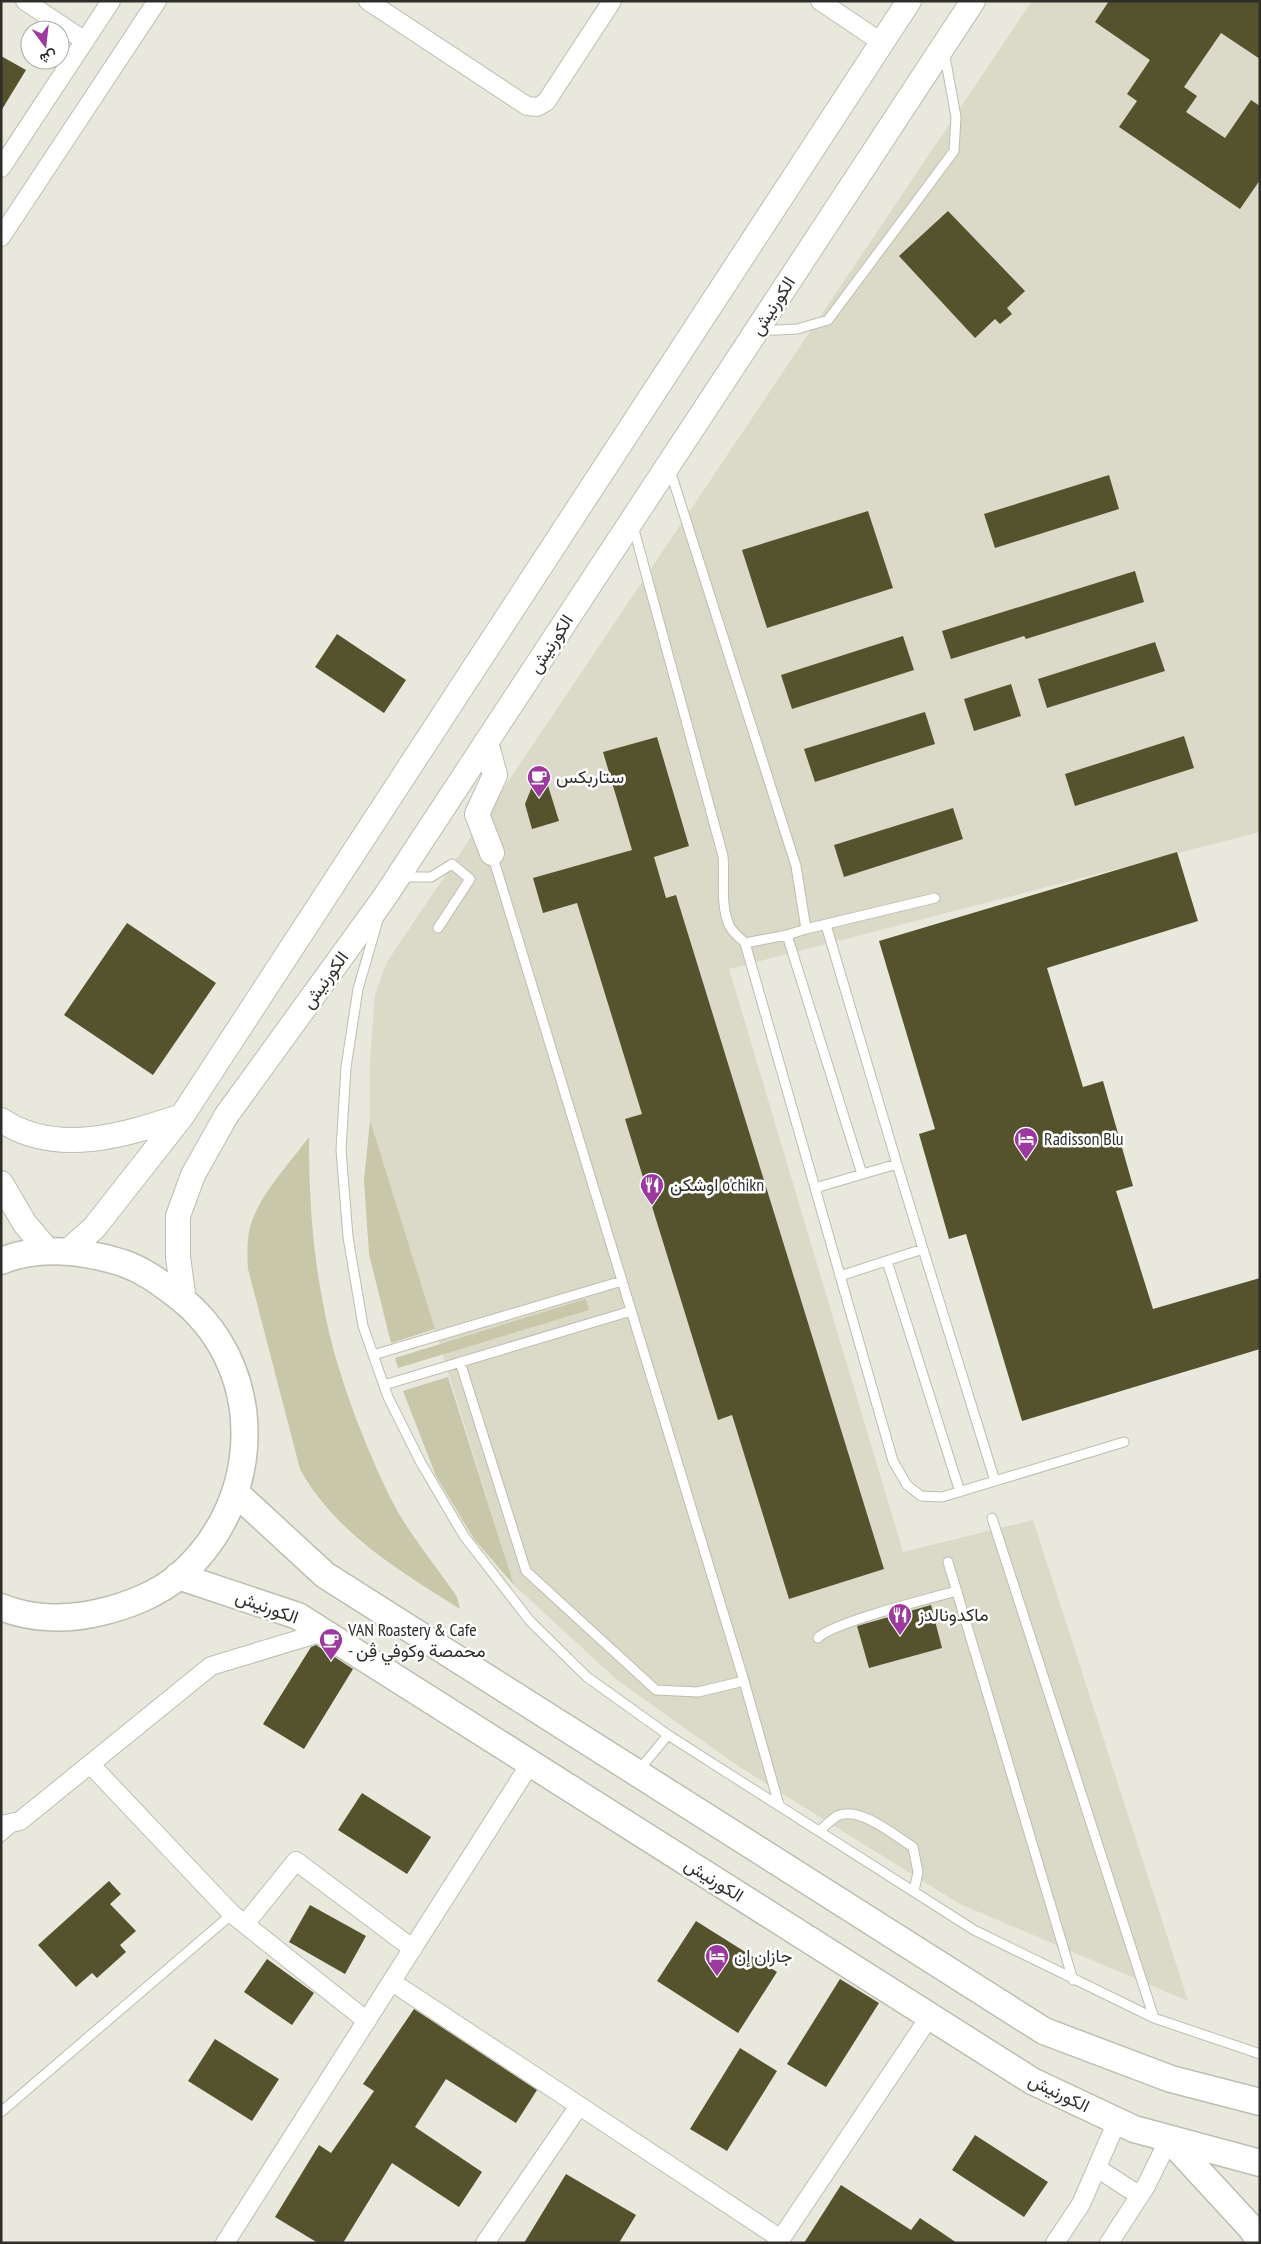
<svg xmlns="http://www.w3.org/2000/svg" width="1261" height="2244" viewBox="0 0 1261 2244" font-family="'PT Sans Narrow',Vazirmatn,sans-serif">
<rect width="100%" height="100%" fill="#e8e8dc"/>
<path fill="#dbdac8" d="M1032,1H1260V832L729,969L903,1552L1033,1520L1188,2001L960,1904L738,1766L617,1680L514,1585L370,1120V1059L375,995L387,962Z"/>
<path fill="#c8c7a9" d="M370,1120L435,1329L391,1343L369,1254L364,1181Z
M309,1137C309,1193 312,1248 323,1303C334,1367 364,1445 393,1503C409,1534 437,1567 457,1597L460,1609C400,1571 335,1533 300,1469L248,1269C247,1255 247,1240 250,1227C259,1195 290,1163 309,1137Z
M586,1299L589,1310L398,1368L395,1358Z
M448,1377L514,1585L474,1539L436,1476L403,1391Z"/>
<path fill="#55532d" d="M1109,1H1260V59L1221,33L1184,87L1197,96L1186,112L1225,138L1251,100L1260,106V180L1240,209L1119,127L1137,101L1127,94L1150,60L1095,22Z
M1,56L26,70L1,111Z
M948,211L1025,291L1007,308L1012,314L1000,324L995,319L975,338L899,256Z
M1109,475L1119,509L995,548L984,514Z
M868,511L893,588L767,628L742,550Z
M1135,571L1144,602L1026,639L1024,636L951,659L942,631Z
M337,634L406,680L384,713L315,667Z
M903,636L914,670L792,709L781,675Z
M1155,642L1165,671L1047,708L1038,679Z
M1011,684L1021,716L974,731L964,699Z
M925,712L935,744L815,782L804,749Z
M1184,736L1194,768L1075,806L1065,774Z
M657,737L689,846L654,857L666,898L676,895L884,1569L789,1599L732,1415L718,1420L625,1119L642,1114L577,903L543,913L533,878L632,850L603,752Z
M545,776L559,821L532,829L525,804L535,779Z
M953,808L963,839L844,877L834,845Z
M1177,852L1198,921L1047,968L1083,1087L1103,1081L1133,1186L1116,1191L1153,1309L1260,1278V1349L1022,1421L966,1234L949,1239L919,1134L935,1129L879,941Z
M127,923L216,983L153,1075L64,1015Z
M931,1605L942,1648L869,1668L857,1626Z
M316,1645L353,1669L304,1749L263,1724L311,1647Z
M362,1793L431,1837L407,1874L338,1830Z
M109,1881L121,1894L110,1904L136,1931L120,1945L126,1952L97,1978L92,1973L76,1987L38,1945Z
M310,1905L366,1936L345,1974L289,1942Z
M696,1921L777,1972L738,2033L657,1981Z
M267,1959L314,1993L292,2025L244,1992Z
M840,1979L879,2003L826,2087L787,2064Z
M414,2009L537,2090L516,2123L446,2079L415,2127L482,2172L459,2207L392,2163L343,2243H318L275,2217L319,2145L331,2153L374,2091L363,2084Z
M215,2039L279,2079L252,2121L188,2081Z
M740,2048L777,2071L727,2151L690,2129Z
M975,2135L1048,2182L1024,2217L952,2170Z
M566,2174L636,2215L619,2243H524Z
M841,2185L911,2230L920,2218L957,2243H804Z"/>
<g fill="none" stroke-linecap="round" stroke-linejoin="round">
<g stroke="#bdbdb2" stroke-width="11">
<path id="service" d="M759,331L797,329L828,320L954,151L956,117L944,51
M633,526L723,856C725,878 720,904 729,925C732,932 740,938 745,943L787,935L806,929L796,866L670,470
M400,877H431L452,864L470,879L438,928
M378,920L358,989L346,1067L341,1150L348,1237L363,1326L388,1397L421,1463L464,1536L530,1621L587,1677L668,1735L974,1930L1154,2018L1260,2054
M826,925L897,1164
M806,929L935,898
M787,935L862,1174
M745,943L893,1461L907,1485L921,1496L942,1497L1124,1442
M815,1188L897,1164L923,1249L840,1276
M923,1249L995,1481
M887,1261L960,1492
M373,1355L622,1281
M460,1362L526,1571L656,1690L698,1692L744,1681L492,854
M384,1385L631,1311
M992,1518L1154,2018
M948,1562L1073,1980
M818,1638C831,1623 931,1598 957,1591
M744,1681L779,1805
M639,1770L668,1735
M819,1831C825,1826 831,1820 837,1816C859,1805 895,1836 913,1847L918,1872L914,1891
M1,1837L14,1826
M1,2112L232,1914"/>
</g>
<g stroke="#bdbdb2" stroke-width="20">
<path id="minor" d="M25,1L85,41
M368,1L527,106L537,107L546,102L612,1
M820,1L881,42
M1,168L111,1
M1,237L157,1
M90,1764L232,1914L367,2021
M1,1825L20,1821L211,1666L323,1632
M245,1924L296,1861L413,1949
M392,1982L781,2239
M1097,2168L1140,2196
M225,2243L530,1764
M485,2243L579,2106
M778,2243L930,2016
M1055,2243L1081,2204L1117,2121
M1109,2243L1146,2186L1169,2139"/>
</g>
<g stroke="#bdbdb2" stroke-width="26">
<path id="secondary" d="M486,742L495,775L477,814L492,853
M1,1120C56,1157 125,1135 182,1116
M1,1183L25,1224L48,1251
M67,1252L94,1228L182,1116L909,1
M184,1301L178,1257V1216L193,1175L226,1116L384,898L973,1"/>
</g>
<g stroke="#bdbdb2" stroke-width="29">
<path id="primary" d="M1,1261C39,1245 85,1251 123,1263C143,1270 158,1281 175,1294C268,1363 266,1501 179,1576C158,1594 127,1606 101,1612C69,1620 32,1620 1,1607
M236,1493L325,1575L1044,2031L1171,2079L1260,2102
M178,1576L298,1616L1032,2081L1134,2129L1260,2163
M1169,2139L1252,2229L1260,2243"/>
</g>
<use href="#service" stroke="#fff" stroke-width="9"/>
<use href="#minor" stroke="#fff" stroke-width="18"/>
<use href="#secondary" stroke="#fff" stroke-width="24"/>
<use href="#primary" stroke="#fff" stroke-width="26"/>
</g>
<defs>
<g id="cafe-pin" transform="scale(1.25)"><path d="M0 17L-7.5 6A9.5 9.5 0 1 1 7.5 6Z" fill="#9c399f" stroke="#fff"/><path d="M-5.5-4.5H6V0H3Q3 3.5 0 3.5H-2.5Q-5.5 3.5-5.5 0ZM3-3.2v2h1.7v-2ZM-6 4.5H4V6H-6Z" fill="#fff"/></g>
<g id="hotel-pin" transform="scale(1.25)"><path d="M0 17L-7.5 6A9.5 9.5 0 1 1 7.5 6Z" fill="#9c399f" stroke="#fff"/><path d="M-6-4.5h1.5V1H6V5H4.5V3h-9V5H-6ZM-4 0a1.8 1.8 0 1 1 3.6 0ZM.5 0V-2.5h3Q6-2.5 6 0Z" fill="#fff"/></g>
<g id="restaurant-pin" transform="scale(1.25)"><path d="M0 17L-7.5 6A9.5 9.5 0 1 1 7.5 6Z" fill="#9c399f" stroke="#fff"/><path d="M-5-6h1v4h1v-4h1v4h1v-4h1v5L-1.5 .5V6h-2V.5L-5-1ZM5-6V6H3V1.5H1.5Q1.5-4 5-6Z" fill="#fff"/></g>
</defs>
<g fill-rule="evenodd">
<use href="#cafe-pin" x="539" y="777"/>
<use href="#hotel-pin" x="1026" y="1139"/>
<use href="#restaurant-pin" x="652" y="1185"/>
<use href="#restaurant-pin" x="900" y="1615"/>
<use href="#cafe-pin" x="331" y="1640"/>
<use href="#hotel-pin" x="717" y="1956"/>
</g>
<g text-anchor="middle" stroke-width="5" stroke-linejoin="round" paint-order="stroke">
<g font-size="18" fill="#2f2e2a" stroke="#fff">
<text transform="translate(773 306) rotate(-57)" y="6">الكورنيش</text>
<text transform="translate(551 644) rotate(-57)" y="6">الكورنيش</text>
<text transform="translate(325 980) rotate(-54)" y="6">الكورنيش</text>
<text transform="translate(267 1607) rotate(20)" y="6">الكورنيش</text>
<text transform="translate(714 1880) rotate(32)" y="6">الكورنيش</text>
<text transform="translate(1059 2093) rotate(26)" y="6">الكورنيش</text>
</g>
<g font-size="18" fill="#2f2e2a" stroke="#fff" text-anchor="start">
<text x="556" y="783">ستاربكس</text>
<text x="1044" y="1145">Radisson Blu</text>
<text x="670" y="1191">اوشكن o'chikn</text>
<text x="918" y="1621">ماكدونالدز</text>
<text x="348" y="1636">VAN Roastery &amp; Cafe<tspan x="348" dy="21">- محمصة وكوفي ڤِن</tspan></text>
<text x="734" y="1962">جازان إن</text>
</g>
</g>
<rect width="1261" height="2244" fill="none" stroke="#2f2e2a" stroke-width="5"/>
<g transform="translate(45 45) rotate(165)"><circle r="24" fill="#ffffff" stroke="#acabaa"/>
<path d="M0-4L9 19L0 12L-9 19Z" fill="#9c399f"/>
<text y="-8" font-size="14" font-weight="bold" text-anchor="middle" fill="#2f2e2a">ش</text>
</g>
</svg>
